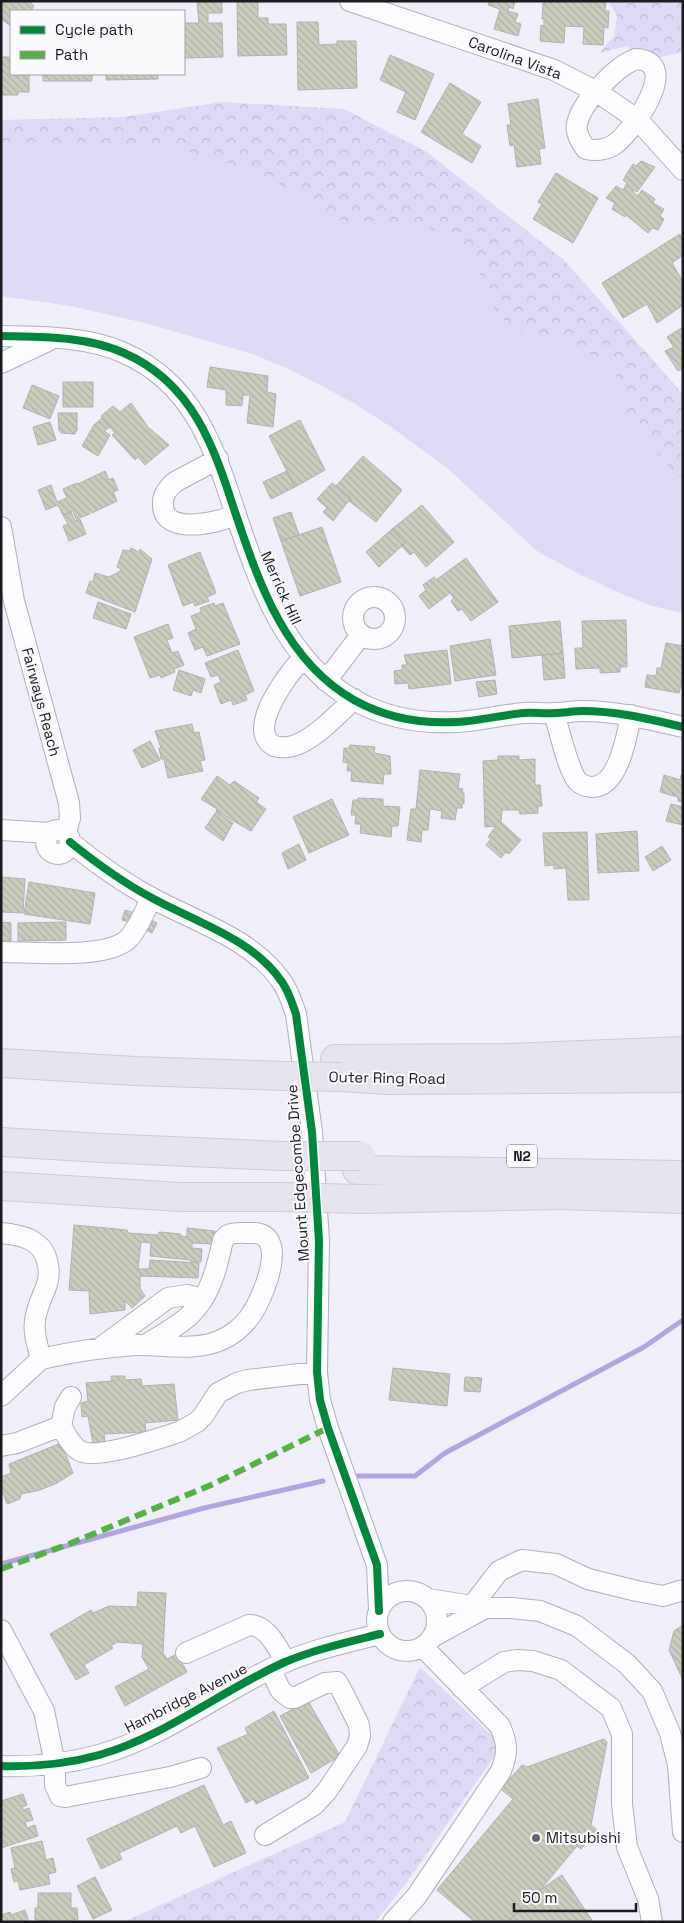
<svg xmlns="http://www.w3.org/2000/svg" width="684" height="1923" viewBox="0 0 684 1923" font-family="'Space Grotesk',sans-serif">
<defs>
<pattern id="forest-crowns" width="20" height="18" patternUnits="userSpaceOnUse" patternTransform="scale(1.25)"><rect width="20" height="18" fill="#dfd9f8"/><path d="M2 6a3 3 0 1 1 6 0M12 15a3 3 0 1 1 6 0" fill="none" stroke="#bfbad4"/></pattern>
<pattern id="building-back-hatch" width="6" height="6" patternUnits="userSpaceOnUse" patternTransform="scale(1.25)"><rect width="6" height="6" fill="#ccccbe"/><path d="M-1 5l2 2M0 0l6 6M5-1l2 2" fill="none" stroke="#afafa3"/></pattern>
</defs>
<rect width="100%" height="100%" fill="#f0eef9"/>
<path fill="#dfd9f8" d="M1,132L406,165L683,430V613L652,606L624,595L577,573L537,551L447,468L391,427L352,402L289,369L252,354L149,324L71,306L1,296Z"/>
<path fill="url(#forest-crowns)" d="M608,1H683V52L653,59L627,46L599,53L614,36L617,16Z
M222,102L344,109L427,152L564,260L683,394V481L637,432L623,404L619,381L608,362L552,336L523,332L497,315L471,252L447,235L424,227L401,229L350,226L275,182L215,158L165,147L92,143L28,142L1,151V120L123,117Z
M420,1667L502,1745L405,1885L375,1922H123L345,1822Z"/>
<g fill="none" stroke-linecap="round" stroke-linejoin="round">
<path stroke="#b2a4e0" stroke-width="5" d="M358,1476H415L445,1453L644,1347L683,1320
M1,1564L204,1508L323,1481"/>
</g>
<path fill="url(#building-back-hatch)" stroke="#b1b0b3" d="M1,1H28L34,6L31,11H11V26L1,19Z
M197,1H222V13H208V23H222L223,57L184,58V23H199Z
M237,1H258V18H268V24H286L287,55L238,56Z
M489,1H515L513,9L509,7L508,11L518,14L515,22L521,24L518,36L494,29L500,9L488,5Z
M545,1L606,2L605,11H609L608,28L604,27L603,45L583,44L584,27L565,26L564,43L540,41L541,25L544,26V19H542L543,3H545Z
M297,22H318L319,45L337,44V41H356L357,88L298,90Z
M390,55L434,74L415,120L397,112L406,92L380,80Z
M1,57H9V60H11V74H29V92H18V95H1Z
M43,74H92V81H43Z
M106,74H158V79L106,80Z
M450,83L481,102L462,134L481,146L472,163L421,132Z
M538,99L545,148L539,149L541,164L517,167L514,145L510,146L507,125H511L508,104Z
M641,161L655,167L637,192L634,190L633,192L638,196L642,190L655,199L653,203L664,209L660,216L664,219L658,230L652,228L648,233L626,215L625,217L612,209L615,203L606,198L616,186L623,190L627,183L623,180L633,164L636,166Z
M556,173L598,198L573,243L533,219L542,204L538,202Z
M680,234L683,240V255L672,263L683,282V305L657,323L647,304L623,318L602,283Z
M683,327V368L678,371L665,351L674,347L667,337Z
M210,367L268,376L267,392L276,394L273,427L247,423L250,395H243L242,406L226,405V390L207,387Z
M63,382H93V407H63Z
M32,385L59,396L50,419L23,408Z
M131,403L148,427L169,445L145,465L138,457L135,460L112,435L115,433L101,416L113,406L120,412Z
M58,413H77V431H75V434L61,433V431H59Z
M102,418L110,427L104,431L110,435L98,456L82,446L94,425Z
M300,420L325,470L295,487L269,436Z
M50,422L56,440L38,445L33,427Z
M363,456L402,490L376,522L349,501L351,498L336,486Z
M105,471L109,480L113,478L118,490L113,492L117,501L92,513L91,510L89,511L90,514L76,519L73,511L63,515L58,505L46,510L38,490L51,485L57,502L67,498L63,489L77,483L78,484Z
M287,471L295,487L271,499L263,482Z
M332,483L351,498L333,521L323,512L327,508L317,499Z
M422,505L454,542L426,567L414,552L410,555L402,546L405,543L392,529Z
M71,512L75,521L80,519L86,534L69,541L63,526L68,524L63,515Z
M291,512L299,535L281,541L273,518Z
M322,527L341,582L300,596L281,541Z
M392,529L405,543L379,567L366,552Z
M131,548L139,552L140,549L152,559L135,612L86,593L90,581L93,582L95,573L109,577L119,572L121,569L117,567L123,550L130,551Z
M200,552L216,593L207,597L209,601L195,606L193,602L183,606L168,565Z
M466,558L498,602L471,621L462,609L458,611L451,601L454,598L450,593L429,609L419,596L426,590L423,585L434,577L436,580Z
M98,602L131,614L126,629L93,618Z
M214,603L215,606L223,603L240,644L207,656L203,647L195,650L188,633L196,629L191,616L201,612L200,608Z
M626,620L627,667H620V672L600,673V668L576,669L575,648H583L582,621Z
M560,621L563,653L512,658L509,626Z
M168,624L173,638L167,640L172,653L178,651L184,665L174,669L175,672L161,678L160,675L150,678L134,637Z
M490,639L496,675L455,681L450,646Z
M666,643L683,646V677L679,693L645,687L647,675L656,676L657,668H661Z
M238,650L254,691L245,695L247,700L233,705L231,700L221,704L214,685L221,682L218,675L211,677L205,663Z
M447,650L451,684L409,689L408,683L395,684L394,671L402,670V665H407L404,655Z
M563,653L565,678L544,680L542,655Z
M179,670L205,679L201,693L193,690L191,696L173,690Z
M495,680L497,694L479,697L476,682Z
M192,724L194,733L199,732L205,760L200,761L203,771L168,778L164,759H161L159,748H161L155,731Z
M150,741L160,760L142,768L133,750Z
M350,745L375,747L374,753L390,756L391,774H384L383,784L351,781L352,771H347L348,763L343,762L344,748H349Z
M498,756H519V760L535,759V785H540L542,806H538V813L520,814L519,810H502L501,822L521,840L509,854L506,852L501,858L486,845L491,839L488,837L496,826L485,827L483,761L498,760Z
M420,770L460,774L458,788L463,789L462,793H464V804L462,803V808H457L455,820L441,818L442,811L430,809L428,830H422L421,842L407,840L411,809H416Z
M664,775L680,780L681,775H683V802L678,801V797L660,792Z
M217,776L230,785L234,781L259,798L256,802L266,809L251,831L216,811L217,809L201,799Z
M358,798L383,799V806L400,807L398,826H392L391,837L360,833L361,824H355L356,815H351L353,800H358Z
M332,799L349,835L309,853L293,817Z
M671,804L683,807V825L666,821Z
M216,812L233,823L223,841L205,828Z
M637,831L639,871L598,873L596,834Z
M587,832L589,900H568L566,868L554,869V865L545,866L543,833Z
M299,844L306,860L288,869L282,853Z
M662,846L671,860L653,871L645,857Z
M1,877L25,879L23,913L1,912Z
M29,882L95,893L90,924L24,914Z
M125,910L135,913L132,923L122,920Z
M145,917L157,923L152,933L140,927Z
M1,922L11,923V941H1Z
M66,922V940L18,941V923Z
M74,1225L127,1230L128,1233L158,1235L159,1232L181,1234V1236L187,1237V1228L215,1231L214,1244L192,1243V1248L202,1249L201,1262H191V1260L150,1256L151,1243L141,1242L138,1269H149L150,1260L199,1263L198,1278L140,1276V1288L145,1296L132,1308L125,1301V1310L90,1314L89,1291L69,1290Z
M393,1368L450,1374L447,1406L389,1400Z
M111,1376H125V1380L141,1379L142,1386L174,1384L178,1420L145,1423L146,1432L104,1434L105,1443L93,1444L88,1416L82,1417L81,1403L88,1401L86,1383L112,1381Z
M465,1377L482,1378L480,1392L464,1391Z
M61,1443L73,1473L57,1483L40,1490L21,1494L20,1499L7,1504L1,1488V1477L11,1473L9,1464Z
M138,1592L166,1593L163,1653L167,1659L177,1654L187,1672L125,1706L115,1687L149,1669L142,1657L143,1644L117,1642L111,1646L113,1648L84,1665L89,1673L76,1680L50,1634L91,1610L93,1613L109,1606L137,1607Z
M682,1626H683V1680L669,1650L674,1631Z
M308,1701L340,1756L311,1773L280,1716Z
M274,1711L309,1778L256,1804L253,1799L246,1803L217,1748L248,1734L245,1728Z
M604,1739L607,1742L591,1825L597,1830L581,1849L577,1846L541,1889L508,1922H475L437,1890L513,1799L501,1789L522,1765L527,1767Z
M204,1785L223,1825L231,1821L246,1853L214,1867L195,1826L181,1833L177,1826L119,1853L122,1859L101,1869L87,1839Z
M23,1794L27,1805L22,1807L23,1810L29,1808L33,1820L25,1822L27,1828L35,1825L38,1836L1,1848V1801Z
M42,1841L46,1860L53,1858L56,1872L48,1874L50,1884L20,1890L18,1881L14,1882L11,1869L15,1868L11,1848Z
M562,1875L593,1922H511L510,1919L541,1889Z
M95,1877L112,1910L93,1919L77,1886Z
M38,1893H71V1908H77L78,1920H70V1922L35,1920V1908H38Z
M25,1910L29,1922H1V1915L10,1912L11,1915Z"/>
<g fill="none" stroke-linecap="round" stroke-linejoin="round">
<g stroke="#b1afb8" stroke-width="22">
<path id="minor" d="M350,1L554,70L597,92L638,120L683,170
M636,59C684,61 631,135 612,146C604,150 595,151 586,149C581,142 575,133 577,124C581,103 616,66 636,59Z
M1,336C42,337 87,336 124,353C193,383 214,447 235,512C259,583 285,661 354,700C386,718 421,724 457,722C479,721 501,715 524,713C534,712 544,714 555,713C564,713 573,711 582,711C617,711 649,719 683,727
M1,363L50,340
M218,459L175,482C168,488 162,495 163,505C163,536 220,523 236,514
M1,527L14,601L69,803L70,818L66,832
M353 618a21 21 0 1 1 42 0a21 21 0 1 1-42 0Z
M303,658C289,673 252,721 268,741C274,749 284,748 293,746C314,740 338,714 354,699
M326,681L361,635
M554,713C560,732 566,763 576,779C579,784 586,787 592,787C619,787 627,735 631,715
M46 842a12 12 0 1 1 24 0a12 12 0 1 1-24 0Z
M1,830L49,833
M70,842C96,863 122,882 152,898C196,922 253,939 282,982C289,992 292,1003 296,1014L312,1132L319,1241L317,1372L320,1400L328,1428L377,1565L379,1611
M1,952C31,952 109,960 129,938C139,927 145,911 151,898
M1,1233C23,1235 44,1240 48,1265C49,1271 49,1278 47,1284C43,1296 36,1308 35,1321C33,1333 38,1347 41,1359
M100,1348L168,1298L187,1295L203,1299
M41,1359C72,1352 103,1347 135,1345C162,1344 195,1352 221,1340C231,1336 242,1327 248,1319C262,1302 293,1230 250,1233C243,1233 234,1232 228,1235L223,1240C217,1267 211,1295 190,1315C177,1327 160,1336 145,1345
M1,1396L41,1359
M61,1426L65,1407L71,1397
M1,1446L17,1443L61,1426C66,1435 71,1446 80,1451C98,1460 159,1438 179,1432L197,1422L203,1416L218,1393L237,1383L248,1380L317,1372
M377 1621a30 30 0 1 1 60 0a30 30 0 1 1-60 0Z
M428,1599L485,1608H512L540,1611L577,1626L627,1664L652,1691L670,1733L678,1765L683,1832
M472,1606L499,1571L522,1560L556,1564L588,1579L637,1591L663,1596L683,1590
M1,1630L44,1711L55,1764V1785L60,1796L65,1797L170,1777L201,1768
M434,1636L485,1608
M186,1653L249,1625C267,1624 278,1649 286,1662
M462,1688L504,1662L517,1660L533,1661L561,1670L611,1708L622,1734V1804L627,1847L648,1899L652,1922
M1,1766C35,1767 67,1764 99,1755C166,1736 222,1690 285,1662C316,1649 348,1642 380,1634
M265,1835L314,1805L327,1791L357,1746L360,1736L359,1725L341,1689L337,1682L325,1683L294,1698H290L281,1691L270,1669
M393,1922L416,1897L501,1771C508,1752 508,1745 500,1726L423,1647"/>
</g>
<g stroke="#cccbd0" stroke-width="30">
<path id="highway" d="M335,1059L506,1058L683,1051
M1,1063L135,1071L286,1076
M342,1077L387,1080L683,1078
M1,1142L102,1148L281,1156
M357,1170L683,1175
M1,1186L181,1197H281
M363,1199L561,1195L683,1199"/>
</g>
<use href="#minor" stroke="#fdfcfe" stroke-width="20"/>
<use href="#highway" stroke="#e5e3ed" stroke-width="28"/>
<g stroke="#cccbd0" stroke-width="30" stroke-linecap="butt">
<path id="highway-bridge" d="M286,1076L342,1077
M281,1156H361
M281,1197L363,1199"/>
</g>
<use href="#highway-bridge" stroke="#e5e3ed" stroke-width="28"/>
<path stroke="#55b145" stroke-width="6" stroke-dasharray="12 6" stroke-linecap="butt" d="M1,1569L69,1544L211,1485L328,1428"/>
<g stroke="#fafafd" stroke-width="11">
<path id="cycleway" d="M1,336C42,337 87,336 124,353C193,383 214,447 235,512C259,583 285,661 354,700C386,718 421,724 457,722C479,721 501,715 524,713C534,712 544,714 555,713C564,713 573,711 582,711C617,711 649,719 683,727
M70,842C96,863 122,882 152,898C196,922 253,939 282,982C289,992 292,1003 296,1014L312,1132L319,1241L317,1372L320,1400L328,1428L377,1565L379,1611
M1,1766C35,1767 67,1764 99,1755C166,1736 222,1690 285,1662C316,1649 348,1642 380,1634"/>
</g>
<use href="#cycleway" stroke="#00873e" stroke-width="8"/>
</g>
<circle fill="#66646d" stroke="#fafafd" stroke-width="2" cx="536" cy="1838" r="5"/>
<g text-anchor="middle" stroke-width="4" stroke-linejoin="round" paint-order="stroke">
<rect fill="#fafafd" stroke="#5f5d63" stroke-width="1" x="507" y="1144.5" width="30" height="23" rx="4"/>
<g font-size="14" font-weight="bold" fill="#1c1a21">
<text x="522" y="1161">N2</text>
</g>
<g font-size="15" fill="#1c1a21" stroke="#fafafd">
<text transform="translate(515 58) rotate(20)" y="5">Carolina Vista</text>
<text transform="translate(281 588) rotate(66)" y="5">Merrick Hill</text>
<text transform="translate(41 702) rotate(75)" y="5">Fairways Reach</text>
<text transform="translate(387 1078) rotate(1)" y="5">Outer Ring Road</text>
<text transform="translate(298 1173) rotate(-94)" y="5">Mount Edgecombe Drive</text>
<text transform="translate(186 1698) rotate(-27)" y="5">Hambridge Avenue</text>
</g>
<g font-size="15" fill="#1c1a21" stroke="#fafafd" text-anchor="start">
<text x="546" y="1843">Mitsubishi</text>
</g>
</g>
<rect width="684" height="1923" fill="none" stroke="#1c1a21" stroke-width="5"/>
<rect x="10" y="10" width="175" height="65" fill="#fafafd" stroke="#a1a0a5"/>
<rect x="20" y="26" width="25" height="8" fill="#00873e" stroke="#a1a0a5"/>
<text x="55" y="35" font-size="15" fill="#1c1a21">Cycle path</text>
<rect x="20" y="51" width="25" height="8" fill="#55b145" stroke="#a1a0a5"/>
<text x="55" y="60" font-size="15" fill="#1c1a21">Path</text>
<path d="M514 1903v8h122v-8" fill="none" stroke="#1c1a21" stroke-width="2.5"/>
<text x="522" y="1903" font-size="15" fill="#1c1a21" stroke="#fafafd" stroke-width="4" paint-order="stroke">50 m</text>
</svg>
